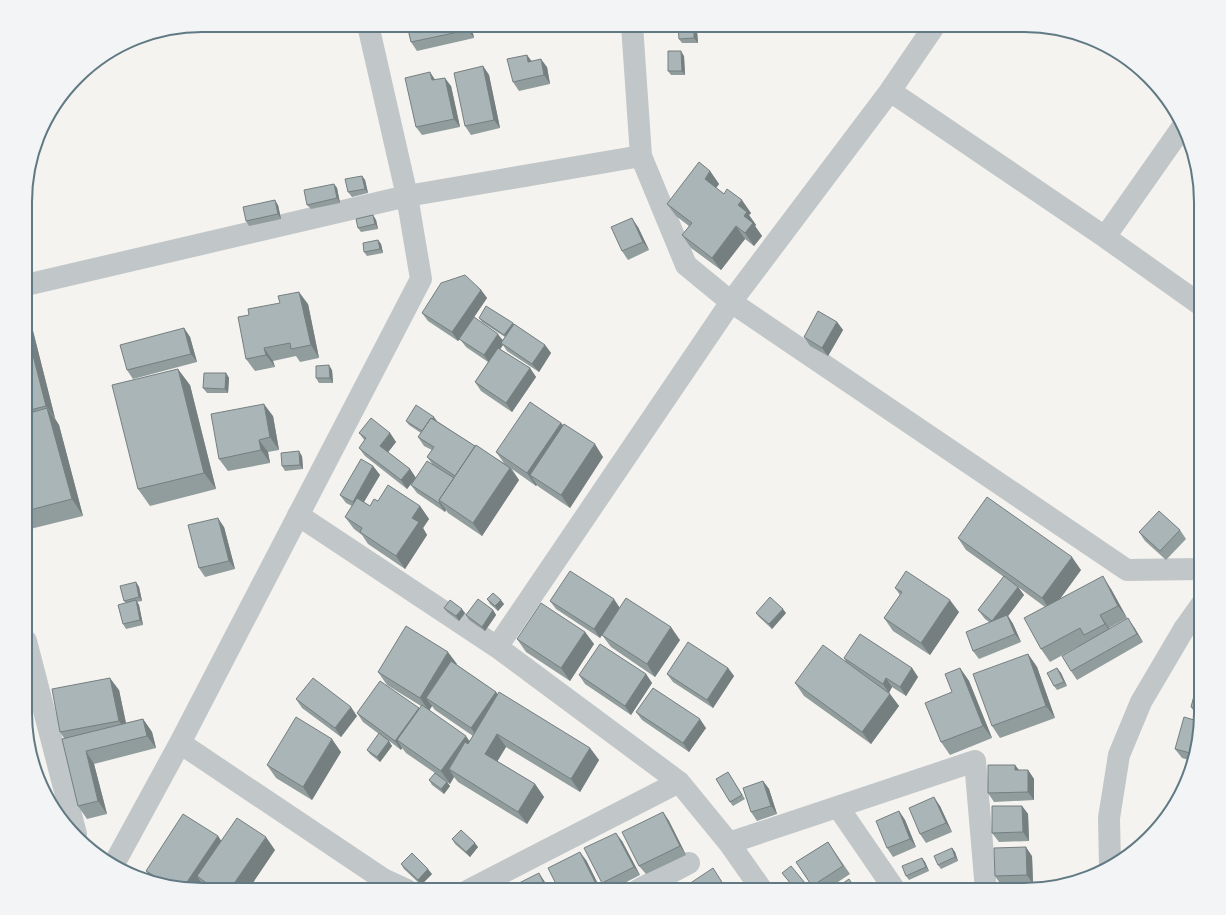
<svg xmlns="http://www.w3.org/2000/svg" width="1226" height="915" viewBox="0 0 1226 915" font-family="Arial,sans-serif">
<rect width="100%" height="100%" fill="#f4f3ef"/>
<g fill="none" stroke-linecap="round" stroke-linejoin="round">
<path stroke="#c1c6c8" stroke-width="22" d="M632,25L641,156L686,265L731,302L1127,570L1201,569
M890,91L1105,237L1183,126
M1105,237L1201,305
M26,285L407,196L641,156
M298,515L497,647L679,782L729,843L762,890
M1184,629L1201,605
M26,641L76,834
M497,647L731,302L890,91L935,25
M180,743L383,879L407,890
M838,807L895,890
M729,843L975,761L986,890
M114,864L180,743L421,279L407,196L368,25
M469,890L679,782
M638,890L689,863"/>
<path stroke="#c1c6c8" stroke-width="22" d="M1110,866L1109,818L1119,755L1141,702L1184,629"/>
</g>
<path fill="#919c9d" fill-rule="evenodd" d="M407,25H471L474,38L417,51L411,42Z
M528,25H558L532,31Z
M694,26L697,31L698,43H682L679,39Z
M527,55L531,61L547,67L550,84L519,91L513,82Z
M684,56L685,75H671L668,71Z
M483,66L489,75L500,128L471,135L465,126Z
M435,80L451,86L460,127L422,135L416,127Z
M710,171L719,184L716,188L751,213L749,215L756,225L755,226L762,236L754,246L745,239L721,270L691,248L682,235L689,226L676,216L667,204Z
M362,176L365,180L368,193L352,197L348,192Z
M334,184L337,188L340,203L311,209L307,205Z
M278,205L281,219L249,226L246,221Z
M373,215L376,220L378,229L361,232L358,228Z
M638,227L649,250L628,260L622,251Z
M378,240L381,244L383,253L367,256L364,252Z
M481,290L487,298L474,317L503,340L505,337L482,322L479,318L513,324L545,345L551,353L539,372L507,351L503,345L500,349L530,368L536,377L512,412L481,391L475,382L488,362L466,347L460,339L458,341L428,321L422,313Z
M308,304L319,358L300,362L296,356L273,361L275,367L255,371L246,359Z
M26,317L31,323L55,418L59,425L83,516L26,530Z
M837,322L843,330L828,356L810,346L804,337Z
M184,328L190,337L197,362L133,379L127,370Z
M332,370L333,383H319L316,378Z
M226,373L229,378L228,393H207L203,388Z
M190,385L216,489L150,506L138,489Z
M273,416L279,450L268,452L270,463L228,471L219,459Z
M406,421H437L475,446L504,463L496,452L561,423L563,425L603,457L570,508L539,487L537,485L536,486L512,469L519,480L482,536L448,513L446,510L445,512L417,493L411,485L415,478L407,489L365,456L359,448L365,441L359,433H390L396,442L388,452L410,469L416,478L433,465L427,457L432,450L424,446L418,437L421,433L409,425Z
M302,456L303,469L285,471L282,466Z
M373,466L380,475L364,502L370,506L378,501L420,506L429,519L423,528L427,535L405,569L368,544L362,535L354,529L345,517L352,506L346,503L340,495Z
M224,527L235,569L205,577L199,568Z
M1180,530L1186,539L1166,560L1145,541L1139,532Z
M958,538L1081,570L1060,599L1111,589L1127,618L1109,628V629L1134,627L1143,642L1077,680L1071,671L1079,646L1050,662L1041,649L1045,607L1018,587L1024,595L1008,616L1013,624L1021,642L979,659L973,651L989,622L985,619L978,610L1004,577L966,550Z
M136,582L139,587L142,601L137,602L139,605L143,625L126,629L123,624L126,603L124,601Z
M895,588L959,612L930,655L893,631L884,618L900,595Z
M487,599L504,604L498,611L490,604Z
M550,601L620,608L680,640L655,677L611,647L602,635L600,638L556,609Z
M444,608L465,613L459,621L447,612Z
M493,610L496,615L485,631L469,620L466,615Z
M756,613H786L772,629L759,617Z
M585,632L594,644L570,681L526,652L517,639Z
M1028,654L1037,667L1055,718L1000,738L992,726Z
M844,658L912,668L918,677L906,696L892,687L889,692L890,694L899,706L871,744L804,696L795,683L846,662Z
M457,664V665L496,692L498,695L590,748L599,760L580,792L506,747L497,761L535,784L544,797L527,824L458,782L454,777L450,784L440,777L447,782L450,786L444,794L432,785L429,780L435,773L406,753L402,748L401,750L388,740L392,746L380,762L370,754L367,750L379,734L363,722L357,713L419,709L421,706L387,685L378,672ZM432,706L435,710L473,736L469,741L429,710Z
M728,668L734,676L713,708L673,682L667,674Z
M960,668L969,681L992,738L950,755L941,742L952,692Z
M1057,668L1061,673L1067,686L1057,690L1054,686Z
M1201,673V717L1197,716L1191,707Z
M646,674L652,683L631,715L585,684L579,675Z
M119,690L126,723L143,719L152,732L156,748L94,764L107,814L87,819L78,806L64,738L60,732Z
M296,699L357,716L341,737L302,708Z
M636,712L706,728L689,752L642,720Z
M1201,725L1192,761L1182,758L1175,749Z
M341,752L312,800L276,778L267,765Z
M1015,765L1019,770H1028L1034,779V800L994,802L988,793Z
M728,772L745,799L733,806L730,802Z
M763,781L769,789L777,814L757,821L751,812Z
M940,806L952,832L926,843L920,834Z
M1022,806L1028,814L1029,841L999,842L992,833Z
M899,811L905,820L916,847L893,857L887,848Z
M663,812L669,821L686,855L646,874L639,866Z
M218,836L221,841L275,850L248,890H207L203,885L191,890L154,881L146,871Z
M452,839L478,847L470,857L455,844Z
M622,841L640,875L611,890H607L602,883Z
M828,842L850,874L826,890H815L796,862Z
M952,848L955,852L958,861L941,869L938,865Z
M1032,856L1033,884L1001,885L995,876Z
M922,858L925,862L929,871L909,880L906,876Z
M586,860L601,890H559Z
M401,864L432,874L421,885L404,869Z
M782,873L805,883L808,887L805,890H796Z"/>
<path fill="#767f80" d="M467,25H471L474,38L468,30Z
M694,26L697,31L698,43L694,38Z
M681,51L684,56L685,75L682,71Z
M527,55L533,63L528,62Z
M541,59L547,67L550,84L544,75Z
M483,66L489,75L500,128L494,120Z
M430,72L436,81L432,80Z
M445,78L451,86L460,127L454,119Z
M710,171L719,184L713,192L705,179Z
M362,176L365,180L368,193L365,189Z
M334,184L337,188L340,203L337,198Z
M275,200L278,205L281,219L278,214Z
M742,200L751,213L749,215L756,225L755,226L762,236L754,246L745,233L744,216L738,205Z
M373,215L376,220L378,229L375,224Z
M632,218L638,227L649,250L643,242Z
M736,226L745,239L721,270L712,258Z
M378,240L381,244L383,253L380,249Z
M481,290L487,298L458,341L452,332Z
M299,292L308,304L319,358L311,345Z
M26,317L31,323L55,418L46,406L26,328Z
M837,322L843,330L828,356L822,348Z
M513,323L516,327L508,339L504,335Z
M184,328L190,337L197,362L191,354Z
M498,334L504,342L501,343L503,345L490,364L484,355Z
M545,345L551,353L539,372L532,364Z
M264,348L273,361L275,367L266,355Z
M329,365L332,370L333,383L330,378Z
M530,368L536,377L512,412L506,403Z
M178,369L190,385L216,489L204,473Z
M226,373L229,378L228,393L225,389Z
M264,404L273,416L279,450L270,437Z
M47,408L59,425L83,516L72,499Z
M434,417L437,421L426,437L423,432Z
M561,423L570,435L530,475L537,485L536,486L527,473Z
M390,433L396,442L386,455L380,446Z
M259,440L268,452L270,463L261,450Z
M595,444L603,457L570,508L561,495Z
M299,451L302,456L303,469L300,465Z
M373,466L380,475L359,510L353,502Z
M510,468L519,480L482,536L473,523Z
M410,469L416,478L407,489L401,480Z
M440,502L446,510L445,512L439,503Z
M420,506L429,519L423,528L427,535L405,569L396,556L412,518Z
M218,518L224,527L235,569L229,561Z
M1072,557L1081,570L1051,611L1042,598Z
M1103,576L1111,589L1127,618L1118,606Z
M136,582L139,587L142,601L139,597Z
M1018,587L1024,595L1008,616L1013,624L1021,642L1015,634L998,629L992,621Z
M614,599L620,608L600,638L594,629Z
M136,600L139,605L143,625L140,620Z
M501,600L504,604L498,611L495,606Z
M950,600L959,612L930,655L921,643Z
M462,609L465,613L459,621L456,616Z
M783,609L786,613L772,629L769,624Z
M493,610L496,615L485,631L482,627Z
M1100,615L1109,628L1114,637L1105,624Z
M1128,618L1134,627L1143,642L1137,634Z
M671,627L680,640L655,677L647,664Z
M585,632L594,644L570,681L561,668Z
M448,652L457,664L434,703L426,698L432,706L429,711L420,698Z
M1028,654L1037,667L1055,718L1046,706Z
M728,668L734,676L713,708L707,700Z
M912,668L918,677L906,696L900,687Z
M960,668L969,681L992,738L983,726Z
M1057,668L1061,673L1067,686L1064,682Z
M646,674L652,683L631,715L625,706Z
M110,678L119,690L128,733L119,721Z
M886,678L892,687L889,693L883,684Z
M496,692L505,704L480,741L471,728Z
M890,694L899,706L871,744L862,732Z
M351,707L357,716L341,737L335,728Z
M419,708L425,717L397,740L402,748L401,750L395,741Z
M143,719L152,732L156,748L147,736Z
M700,719L706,728L689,752L683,743Z
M497,734L506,747L494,767L485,754Z
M466,736L475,749L449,769L454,777L450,784L441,771Z
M332,739L341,752L312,800L303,787Z
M389,741L392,746L380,762L377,757Z
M590,748L599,760L580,792L571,779Z
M86,751L94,764L107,814L98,801Z
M1015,765L1021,773L1015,770Z
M1028,770L1034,779V800L1028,792Z
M763,781L769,789L777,814L771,806Z
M447,782L450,786L444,794L441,789Z
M535,784L544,797L527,824L518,812Z
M934,797L940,806L952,832L946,823Z
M1022,806L1028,814L1029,841L1023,832Z
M899,811L905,820L916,847L910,839Z
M663,812L669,821L686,855L680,846Z
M616,833L622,841L640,875L634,867Z
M218,836L226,848L197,876L203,885L199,890H191L183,888Z
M266,837L275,850L248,890H237L233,885Z
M475,843L478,847L470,857L466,852Z
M1026,847L1032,856L1033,884L1027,875Z
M952,848L955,852L958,861L955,857Z
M580,852L586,860L601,890H600L597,886Z
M922,858L925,862L929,871L926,867Z
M428,869L432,874L421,885L418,880Z
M539,873L545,882L549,890H547Z"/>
<path fill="#a9b5b7" stroke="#767f80" d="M407,25H467L468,30L411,42Z
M694,26V38L679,39L678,27Z
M668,51H681L682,71H668Z
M527,55L528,62L541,59L544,75L513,82L507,59Z
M483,66L494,120L465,126L454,73Z
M430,72L432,80L445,78L454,119L416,127L405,78Z
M699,162L710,171L705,179L724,194L727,189L742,200L738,205L747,212L744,216L753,223L745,233L736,226L712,258L682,235L692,223L667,204Z
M362,176L365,189L348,192L345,179Z
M334,184L337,198L307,205L304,190Z
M275,200L278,214L246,221L243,207Z
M373,215L375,224L358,228L356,219Z
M632,218L643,242L622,251L611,227Z
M378,240L380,249L364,252L363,243Z
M465,275L481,290L452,332L422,313L441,283Z
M299,292L311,345L291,349L290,343L264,348L266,355L246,359L238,317L249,315L248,309L280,303L278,296Z
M486,306L513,323L504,335L479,318Z
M818,311L837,322L822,348L804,337Z
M474,317L498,334L484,355L459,339Z
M514,324L545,345L532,364L501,343Z
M26,328L46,406L26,411Z
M184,328L191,354L127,370L120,345Z
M498,348L530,368L506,403L475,382Z
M329,365L330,378H316V366Z
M178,369L204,473L138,489L112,385Z
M204,373H226L225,389L203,388Z
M530,402L561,423L527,473L496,452Z
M264,404L270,437L259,440L261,450L219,459L211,414Z
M416,405L434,417L432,419L431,418L422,431L406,421Z
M47,408L72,499L26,511V414Z
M371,418L390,433L380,446L410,469L401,480L359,448L366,438L359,433Z
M431,418L475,446L455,476L427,457L434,447L418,437Z
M564,424L595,444L561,495L530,475Z
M476,445L510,468L473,523L439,500Z
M299,451L300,465L282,466L281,453Z
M361,459L373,466L353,502L340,495Z
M427,461L454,478L439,500L440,502L439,503L411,485Z
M388,485L420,506L412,518L419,522L396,556L360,532L362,528L345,517L357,498L370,506L374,499L378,501Z
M987,497L1072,557L1042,598L958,538Z
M1159,511L1180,530L1160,551L1139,532Z
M218,518L229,561L199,568L188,525Z
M570,571L614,599L594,629L550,601Z
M906,571L950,600L921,643L884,618L902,592L895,588Z
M1004,576L1018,587L992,621L978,610Z
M1103,576L1118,606L1100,615L1105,624L1084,635L1080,628L1041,649L1024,618Z
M136,582L139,597L124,601L120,586Z
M493,593L501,600L495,606L487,599Z
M770,597L783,609L769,624L756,613Z
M626,598L671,627L647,664L602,635Z
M478,599L493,610L482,627L466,615Z
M136,600L140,620L123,624L118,605Z
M450,600L462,609L456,616L444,608Z
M541,603L585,632L561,668L517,639Z
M1007,615L1015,634L973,651L966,632Z
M1128,618L1137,634L1071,671L1062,656Z
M406,626L448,652L420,698L378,672Z
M860,634L912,668L900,687L886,678L883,684L844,658Z
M688,642L728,668L707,700L667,674Z
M600,644L646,674L625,706L579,675Z
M823,645L890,694L862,732L795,683Z
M1028,654L1046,706L992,726L973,674Z
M451,661L496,692L471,728L426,698Z
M960,668L983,726L941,742L925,703L952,692L945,674Z
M1057,668L1064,682L1054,686L1047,673Z
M1200,673H1201V710L1191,707Z
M110,678L119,721L60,732L52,689Z
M313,678L351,707L335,728L296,699Z
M380,681L419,708L395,741L357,713Z
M653,688L700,719L683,743L636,712Z
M499,692L590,748L571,779L497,734L485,754L535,784L518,812L449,769L465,742L468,744Z
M422,705L466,736L441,771L397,740Z
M296,717L332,739L303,787L267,765Z
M1184,717L1201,722V725L1194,754L1175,749Z
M143,719L147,736L86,751L98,801L78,806L62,739Z
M379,733L389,741L377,757L367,750Z
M988,765H1015V770H1028V792L988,793Z
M728,772L742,795L730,802L716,779Z
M435,773L447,782L441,789L429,780Z
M763,781L771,806L751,812L743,788Z
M934,797L946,823L920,834L909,808Z
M992,806H1022L1023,832L992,833Z
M899,811L910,839L887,848L876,821Z
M663,812L680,846L639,866L622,832Z
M183,814L218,836L183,888L168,884L146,871Z
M237,818L266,837L233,885L241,890H216L197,876Z
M461,830L475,843L466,852L452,839Z
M616,833L634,867L602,883L584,848Z
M828,842L843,866L812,886L796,862Z
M1026,847L1027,875L995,876L994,848Z
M952,848L955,857L938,865L934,856Z
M580,852L597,886L590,890H559L548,868Z
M412,853L428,869L418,880L401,864Z
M922,858L926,867L906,876L902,866Z
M791,866L805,883L796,890L782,873Z
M713,868L727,890H680Z
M539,873L547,890H507V889Z
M849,879L856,890H833Z
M196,884L206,890H192Z
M749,884L754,890H743Z
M998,889H1021V890H998Z"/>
<path d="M0 0H1226V915H0ZM202 32H1024A170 170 0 0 1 1194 202V713A170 170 0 0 1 1024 883H202A170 170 0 0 1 32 713V202A170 170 0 0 1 202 32Z" fill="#f2f4f5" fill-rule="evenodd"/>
<path fill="none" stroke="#607983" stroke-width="2" d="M202 32H1024A170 170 0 0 1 1194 202V713A170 170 0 0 1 1024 883H202A170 170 0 0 1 32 713V202A170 170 0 0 1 202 32Z"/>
</svg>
